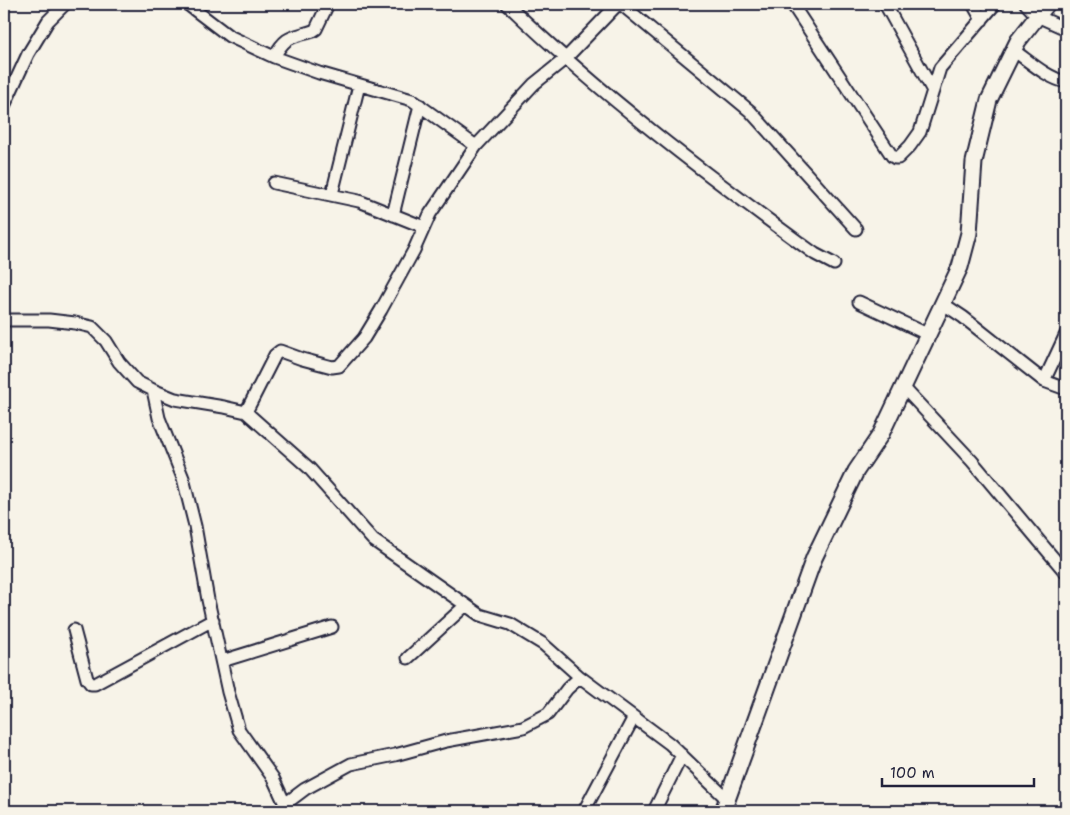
<svg xmlns="http://www.w3.org/2000/svg" width="1070" height="815" viewBox="0 0 1070 815" font-family="'Shantell Sans',sans-serif">
<rect width="100%" height="100%" fill="#f7f3e8"/>
<filter id="ink" filterUnits="userSpaceOnUse"><feTurbulence type="fractalNoise" baseFrequency=".02" numOctaves="2"/><feDisplacementMap in="SourceGraphic" scale="10" xChannelSelector="R" yChannelSelector="G"/><feConvolveMatrix kernelMatrix="1 2 1 2 8 2 1 2 1" color-interpolation-filters="sRGB"/></filter>
<g filter="url(#ink)">
<g fill="none" stroke-linecap="round" stroke-linejoin="round">
<g stroke="#22223b" stroke-width="15">
<path id="street" d="M187,4L229,36L274,57L319,73L412,100L476,146
M507,4C602,96 708,176 815,254L834,264
M621,4L750,111L856,229
M792,4L892,156L895,158H898L910,146L920,132L940,68L995,4
M885,4L933,91
M973,4L982,20
M1026,4L1037,16L1066,29
M1013,50C1029,61 1047,78 1066,82
M274,57C286,35 291,38 313,31L316,29L328,4
M4,106L28,54L48,21L65,4
M274,183L359,201L424,227
M332,194L359,85
M393,215L420,105
M859,302L927,334
M942,303L963,317L1044,381L1066,389
M4,320H49L75,323L92,327L106,341L119,362L137,382L153,390L175,399L224,407L246,412L309,468L373,540L480,615L510,624L543,644L580,677L670,744L728,800
M1044,381L1066,334
M903,387L972,461L1066,573
M153,390L159,418L183,478L195,526L208,600L228,692L239,730L273,778L285,804L290,811
M246,412L275,355L280,351L302,359L332,367L339,366L364,338L381,310L414,250L430,214L476,146L534,84L565,59L618,4
M74,630L87,679L91,684H95L213,620
M408,658L466,605
M222,661L332,627
M280,811L285,804L305,789L351,764L395,755L446,741L523,727L548,714L567,689L580,677
M584,811L634,717
M654,811L682,755"/>
</g>
<g stroke="#22223b" stroke-width="19">
<path id="secondary" d="M723,811L814,558L856,471L881,434L960,267L969,233L974,162L989,100L1018,41L1047,4"/>
</g>
<use href="#street" stroke="#f7f3e8" stroke-width="11"/>
<use href="#secondary" stroke="#f7f3e8" stroke-width="15"/>
</g>
</g>
<rect width="1070" height="815" fill="none" stroke="#f7f3e8" stroke-width="20"/>
<rect x="10" y="10" width="1050" height="795" fill="none" stroke="#22223b" stroke-width="2" filter="url(#ink)"/>
<path d="M882 778v8h152v-8" fill="none" stroke="#22223b" stroke-width="2.5"/>
<text x="890" y="778" font-size="15" fill="#22223b" stroke="#f7f3e8" stroke-width="4" paint-order="stroke">100 m</text>
</svg>
